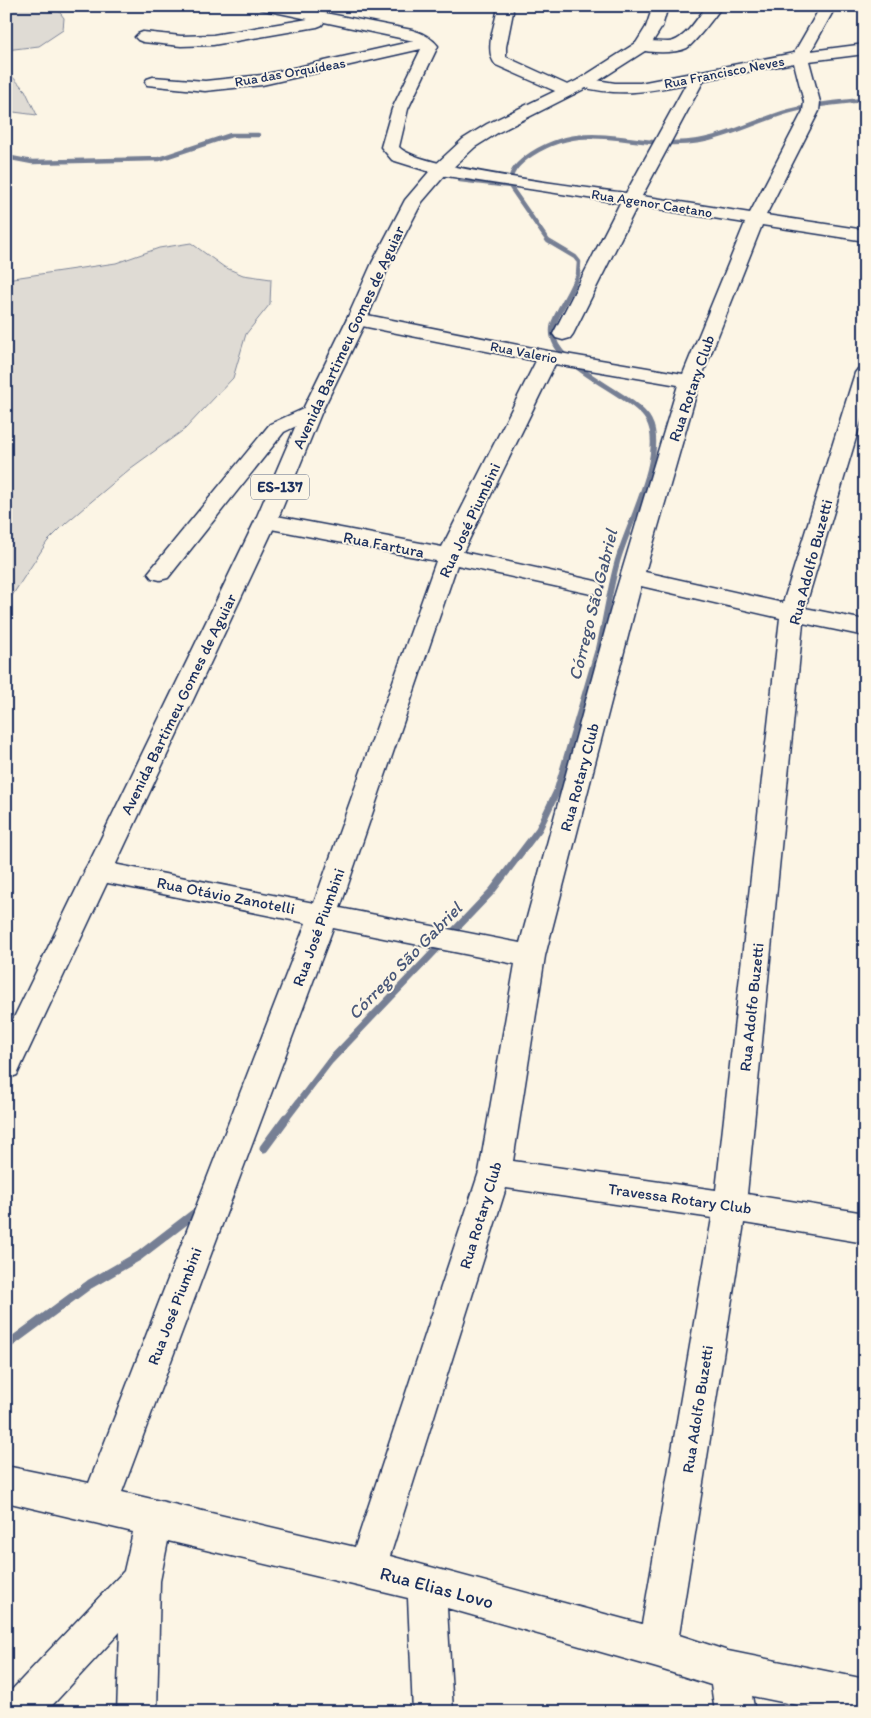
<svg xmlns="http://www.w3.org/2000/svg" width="871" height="1718" viewBox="0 0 871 1718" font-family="Itim,sans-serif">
<rect width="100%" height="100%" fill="#fcf5e5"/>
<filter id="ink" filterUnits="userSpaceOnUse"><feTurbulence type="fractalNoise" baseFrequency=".02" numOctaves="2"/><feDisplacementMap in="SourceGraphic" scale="10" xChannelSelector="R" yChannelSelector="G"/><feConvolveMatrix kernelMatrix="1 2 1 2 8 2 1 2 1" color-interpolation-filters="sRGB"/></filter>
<g filter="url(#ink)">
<path fill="#dfdbd4" stroke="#7d8599" d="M6,6H55L64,18L63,30L39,46L6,50Z
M6,70L25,90L37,115L6,111Z
M191,243L224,267L243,275L271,279L270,304L246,334L233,378L185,429L131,468L66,523L47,542L6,605V279L116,263L159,248Z"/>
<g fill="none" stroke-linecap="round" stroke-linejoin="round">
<path stroke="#767f94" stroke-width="4.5" d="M6,157L32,162L159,159L231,135H258
M460,180L510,186
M573,286L578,275L579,262L575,257L548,241L510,186C509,173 517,165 526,158C587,114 634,152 699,141C728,136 755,122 783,113C810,105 837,102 865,100"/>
<path stroke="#767f94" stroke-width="5.5" d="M573,285C568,297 556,314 553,326C545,366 634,392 649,421C667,455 626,528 617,563C609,592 605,622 598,652"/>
<path stroke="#767f94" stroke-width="7" d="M285,1120L330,1061L492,891L539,829L557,791L598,651"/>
<path stroke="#767f94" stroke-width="9" d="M264,1148L286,1118
M6,1346L90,1284L139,1256L195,1213"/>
<g stroke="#1b2f5e" stroke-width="3">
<path id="minor" d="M258,6H289L412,30C422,33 431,37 438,46L408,109L399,147C416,168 589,188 626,193L686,84C645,92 620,97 578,86L576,83L578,80L584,78L615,83H640L794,53L821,6H836L811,51L865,44V54L809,61L820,102L819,111L766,215L865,230V241L762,225L700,381L645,572L783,603L855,373L858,369L865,367V408L805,608L865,620V636L803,623L747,1194L865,1213V1243L744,1223L679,1635L728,1651L865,1679V1712H830L752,1696L755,1712H715L711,1685L657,1668L447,1608L453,1712H413L408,1598L168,1541L160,1581L157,1712H117L120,1632L46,1712H6V1696L124,1571L133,1532L6,1502V1466L89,1483L306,923L98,881L88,878L84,871L88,864L98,861L314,903L436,561L266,528L258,526L255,521L258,516L266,514L442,547L536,361L357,325L350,323L347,319L350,315L357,313L548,351L683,374L745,223L637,206L573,334L570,338L563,340L556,338L553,334L620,203L440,175L392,160L381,147L392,109L421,49L262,85L205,91L147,85L145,82L147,79L153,77L205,81L262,75L414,41L324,22L322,25L317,27L213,45L181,46L143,42L138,40L135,37L138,34L143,32L181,36L213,35L308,19L260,9ZM794,63L804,102L803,111L750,213L642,196L704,80ZM555,364L678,385L615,594L520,943L340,908L457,565L591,594L599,592L603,587L599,582L591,580L463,552ZM641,586L780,618L716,1190L513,1161L545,956ZM333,928L515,964L479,1172L355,1547L122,1492ZM506,1188L712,1218L642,1624L390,1556Z
M497,6H512L513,12L506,47V57L574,88L576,91L574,94H562L496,65C484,52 494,28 497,12Z
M707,6H722C717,14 693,45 687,48C673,54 651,53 636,49L634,46L636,43C647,40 657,42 668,42C684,42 697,18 707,6Z
M312,405L319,407L322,411L319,415L284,432L168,578L160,580L152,578L148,573L152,568L270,424Z"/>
</g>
<g stroke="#1b2f5e" stroke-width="3">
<path id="major" d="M653,6H668L662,27L648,49L590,86L499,132L475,147L446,174L422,202L390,263L367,319L322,411L277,521L21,1066L17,1075L6,1079V1034L255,521L302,411L347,319L372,263L405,200L434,166L463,139L487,124L578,80L636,43L646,27Z"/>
</g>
<use href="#minor" fill="#fcf5e5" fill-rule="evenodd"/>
<use href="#major" fill="#fcf5e5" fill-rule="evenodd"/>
</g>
</g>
<g text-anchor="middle" stroke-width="4" stroke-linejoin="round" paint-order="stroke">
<g font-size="14" fill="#1b2f5e" stroke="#fcf5e5">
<text transform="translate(290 72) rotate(-10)" y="5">Rua das Orquídeas</text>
<text transform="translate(724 72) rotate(-11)" y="5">Rua Francisco Neves</text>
<text transform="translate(652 203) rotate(9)" y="5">Rua Agenor Caetano</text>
<text transform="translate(524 352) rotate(11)" y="5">Rua Valerio</text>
</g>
<rect fill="#fcf5e5" stroke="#5e6a86" stroke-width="1" x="251" y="474.5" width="58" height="25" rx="4"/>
<g font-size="15" font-weight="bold" fill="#1b2f5e">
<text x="280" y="492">ES-137</text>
</g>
<g font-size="16" fill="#1b2f5e" stroke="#fcf5e5">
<text transform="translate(348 337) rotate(-65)" y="6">Avenida Bartimeu Gomes de Aguiar</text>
<text transform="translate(691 388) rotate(-71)" y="6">Rua Rotary Club</text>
<text transform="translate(469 520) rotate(-65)" y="6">Rua José Piumbini</text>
<text transform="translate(384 544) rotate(11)" y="6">Rua Fartura</text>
<text transform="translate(810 562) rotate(-75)" y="6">Rua Adolfo Buzetti</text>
<text transform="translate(178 704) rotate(-64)" y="6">Avenida Bartimeu Gomes de Aguiar</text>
<text transform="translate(579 777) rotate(-75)" y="6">Rua Rotary Club</text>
<text transform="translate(226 895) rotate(11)" y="6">Rua Otávio Zanotelli</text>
<text transform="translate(318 927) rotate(-70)" y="6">Rua José Piumbini</text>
<text transform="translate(751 1007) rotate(-84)" y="6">Rua Adolfo Buzetti</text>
<text transform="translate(680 1198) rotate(8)" y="6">Travessa Rotary Club</text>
<text transform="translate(480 1215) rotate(-73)" y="6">Rua Rotary Club</text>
<text transform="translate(174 1306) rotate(-69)" y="6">Rua José Piumbini</text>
<text transform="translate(697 1409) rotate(-81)" y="6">Rua Adolfo Buzetti</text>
</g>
<g font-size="18" font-style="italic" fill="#485779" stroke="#fcf5e5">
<text transform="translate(593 605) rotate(-76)" y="6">Córrego São Gabriel</text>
<text transform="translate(405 961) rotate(-46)" y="6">Córrego São Gabriel</text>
</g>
<g font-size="19" fill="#1b2f5e" stroke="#fcf5e5">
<text transform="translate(437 1587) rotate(15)" y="7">Rua Elias Lovo</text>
</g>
</g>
<rect width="871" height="1718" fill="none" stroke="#fcf5e5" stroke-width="25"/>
<rect x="12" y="12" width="846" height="1693" fill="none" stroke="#1b2f5e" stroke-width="2" filter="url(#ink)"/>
</svg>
